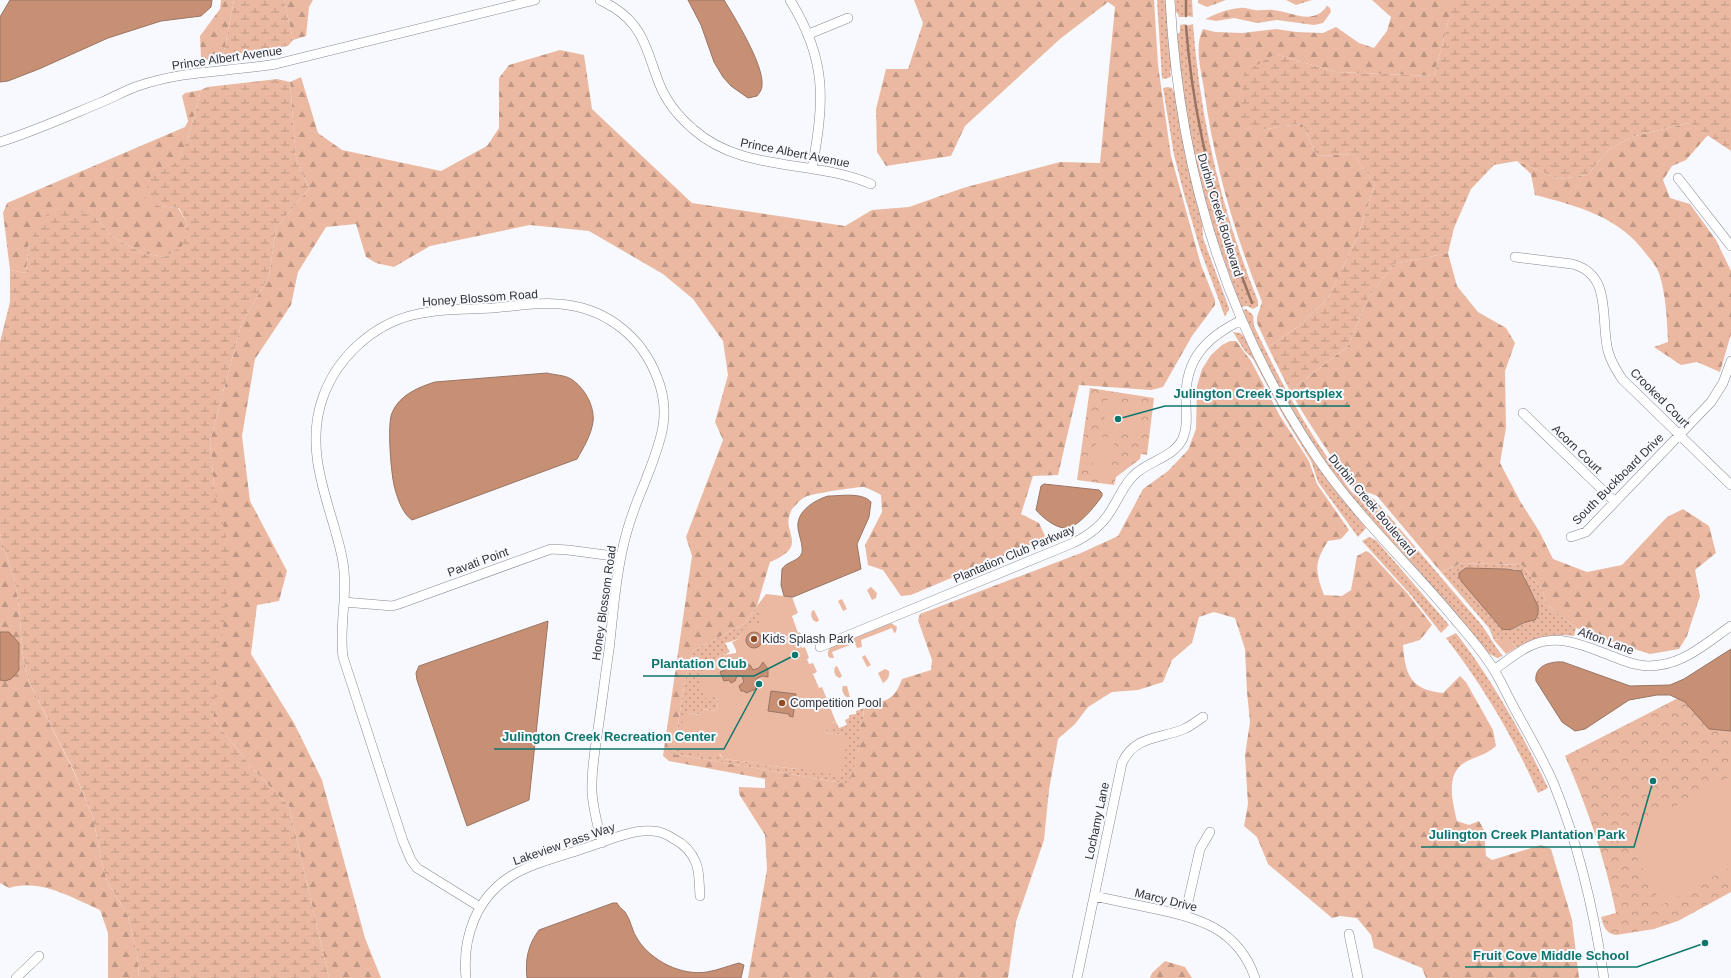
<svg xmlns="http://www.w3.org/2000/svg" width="1731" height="978" viewBox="0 0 1731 978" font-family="Helvetica,sans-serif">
<defs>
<pattern id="grass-dots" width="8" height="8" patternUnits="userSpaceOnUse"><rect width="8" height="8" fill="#ebb9a1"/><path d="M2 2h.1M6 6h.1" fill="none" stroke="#bf9784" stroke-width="1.8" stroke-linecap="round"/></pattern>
<pattern id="forest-firs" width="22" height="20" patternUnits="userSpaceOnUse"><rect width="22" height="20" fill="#ebb9a1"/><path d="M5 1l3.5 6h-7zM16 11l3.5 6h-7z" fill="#bf9784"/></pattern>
<pattern id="wetland-marsh" width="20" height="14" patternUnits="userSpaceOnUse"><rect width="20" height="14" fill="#ebb9a1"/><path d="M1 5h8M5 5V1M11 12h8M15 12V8" fill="none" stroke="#bf9784"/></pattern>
<pattern id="park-crowns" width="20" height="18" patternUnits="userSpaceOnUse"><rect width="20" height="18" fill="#ebb9a1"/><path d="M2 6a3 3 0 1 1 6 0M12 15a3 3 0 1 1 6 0" fill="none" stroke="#bf9784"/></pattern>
</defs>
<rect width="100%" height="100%" fill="#f7f9fe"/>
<path fill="url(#grass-dots)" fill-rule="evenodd" d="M1157,0H1167L1172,70L1170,71L1171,77L1164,79L1162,78Z
M1175,0H1192L1193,17L1186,16L1185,17H1179L1178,14L1176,12Z
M1185,24L1186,26L1193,24C1200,120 1222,212 1258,301V306L1253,309L1247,306L1241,307C1227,268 1212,229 1202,188C1189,138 1181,86 1177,35L1180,32V25Z
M1168,87L1172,88L1175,94L1187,163L1202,220L1203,238L1229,308V311L1227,312L1225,317L1200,249L1184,194L1174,155L1163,88Z
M1246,309L1253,315L1254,326C1277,375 1303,424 1335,468C1341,476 1347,488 1355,495C1362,500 1369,493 1377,502L1480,623C1489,634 1494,646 1503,656L1497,658L1488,653C1465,626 1443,599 1420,572C1394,543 1365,515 1341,484C1301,431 1268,371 1243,310Z
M1233,332L1240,333L1245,337L1335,489L1366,528L1358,537L1318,482L1311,461L1284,417L1253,359L1244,350Z
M1369,537L1376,540L1449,625L1441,633L1410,594L1362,541Z
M1462,563L1522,565L1543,591L1546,604L1576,628L1574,636C1553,633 1535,637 1516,648L1513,643L1498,639L1494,640L1489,628L1441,572ZM1466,568L1515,569L1525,576L1526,584L1535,598L1534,620C1530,621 1525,622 1521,624C1514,629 1511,631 1502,629L1489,614Z
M757,606L764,623L758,626L756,624L740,635L739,639L725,643L730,652L710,661L708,664L714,696L718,700L717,711L703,709L702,715L687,713L723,759L757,763L760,760L763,765L797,769L844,735L825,733C826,727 831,723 836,722L839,728L847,725L845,720L849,718V715L856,714V711L864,708L863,719L859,730V749L850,783H842L673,754L686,675L694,650L744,624Z
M1456,633C1493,681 1522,733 1548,788L1538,793C1514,738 1483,686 1446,638Z"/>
<path fill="url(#forest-firs)" d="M221,0H234L223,56L210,61L201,57L200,36L220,9Z
M284,0H313L309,7L306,36L293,40Z
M914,0H1154L1158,65L1171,156L1201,265L1215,300V305L1192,336L1163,387L1151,390L1079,385L1058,475L1033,476L1021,514L1039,523L1046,538L911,595L901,596L883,570L868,565L865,545L882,512L881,495C876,492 870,489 864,487C860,486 812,494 807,496C802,498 793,507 791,511C780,533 811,545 770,562L757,606L744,624L694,650L686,675L673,754L842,783H849L859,749V730L863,719L864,709C886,697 892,705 902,679L931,670L932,660L918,620L920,614L1081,553L1118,536L1143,489L1168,471L1188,450L1196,429L1197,386L1202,369L1211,355L1222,345L1230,341H1236L1251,361L1280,416L1309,461L1317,484L1349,530L1341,539L1328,541C1314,563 1315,571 1324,595L1342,596L1351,590L1357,556L1366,551L1370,553L1408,594L1432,625L1420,640L1403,645C1405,675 1411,690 1443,693L1460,676L1466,682L1493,730L1496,746C1484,757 1471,757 1461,765C1446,778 1453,804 1457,821L1469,825L1479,821L1484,830L1486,856L1492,860L1541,845L1551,849L1572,920L1579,978H1426L1422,968L1374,948L1371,935L1357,918L1340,916L1332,918L1268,864L1257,837L1244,826L1248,804L1245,755L1250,722L1247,692L1245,649L1235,618L1214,612L1199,617L1192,643L1172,660L1163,682L1138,690L1112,692L1088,707L1075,724L1058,739L1049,790L1044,840L1016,922L1008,978H748L767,869L765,835L739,794V787L765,788V779L669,761L663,756L692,556L686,537L723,440L715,422L728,375L723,341L693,299L663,274L589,231L530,225L430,246L394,267L376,263L366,257L356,224L326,227L298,272L291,305L255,359L242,436L250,501L287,571L279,601L257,605L251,654L294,723L322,780L365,938L381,978H329L289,806L251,767L213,718L222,627L214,487L210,441L241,325L269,276L276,228L309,189L296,157L290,82L301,77L318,133L342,150L441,171L487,146L499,128V78L509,65L560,50L584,55L592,109L692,203L845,226L872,210L909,207L963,188L1060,162L1100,163L1115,7L1108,2L1060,39L965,126L951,156L886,166L877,152L876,109L886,69H908L923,23Z
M1198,0H1226L1207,7L1198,3Z
M1286,0H1312L1296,5Z
M1372,0H1449V19L1434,76L1336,72L1275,54L1262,130L1302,123L1317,156L1353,154L1375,184L1357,238L1328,298L1299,326L1268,347L1257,323V317L1262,302C1234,232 1214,164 1204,89C1201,70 1194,46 1203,29L1215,32L1242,33L1276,29L1296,32L1323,33L1336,27L1359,43L1374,48L1387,31L1391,17Z
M1327,6L1330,8L1331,12L1323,23L1314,25L1277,20L1257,23L1234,18L1216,21L1205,19C1216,14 1227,9 1240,8C1245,7 1250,10 1255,10C1261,11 1267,9 1273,10C1292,12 1313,26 1327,6Z
M201,90L188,138L177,163L152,170L158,206L178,208L187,223L183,246L164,257L142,253L113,237L96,218L29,242L26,273L10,270L3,213L7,203L185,127L188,121L182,96L185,93Z
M1689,123L1708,135L1686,160L1672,166L1663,180L1670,198L1690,204L1716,240L1731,271V334L1720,372L1697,362L1681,365L1654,347L1668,342C1667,319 1666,295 1659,273C1657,267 1651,260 1647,255C1620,217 1578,206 1535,195L1531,174L1517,161L1559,179L1587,175L1609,149L1635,136Z
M1448,253L1457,286L1478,312L1506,328L1515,343L1505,371L1506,428L1500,463L1520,501L1539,531L1553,559L1587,572L1622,565L1667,517L1683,509L1709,526L1716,553L1695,570L1700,596L1687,636L1679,649L1650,654L1622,645L1576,628L1546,604L1543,591L1522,565L1462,563L1441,572L1377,496L1370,493H1358L1356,491C1332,458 1310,426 1290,391L1348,346L1368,298L1394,264Z
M0,534L15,582L19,608L23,656L29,682L73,770L93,817L101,859L107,881L128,916L137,953L139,978H108V933L100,910C72,898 40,878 9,888L0,883V680L5,681C27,667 17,665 19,643L9,632H0Z
M1165,961L1185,967L1192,978H1150L1152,973Z"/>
<path fill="url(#wetland-marsh)" d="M234,0H284L293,40L288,46L223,56Z
M1449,0H1731V151L1689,123L1635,136L1609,149L1587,175L1559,179L1517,161L1494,165L1471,189L1454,228L1448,253L1394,264L1368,298L1348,346L1290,391L1268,347L1299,326L1328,298L1357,238L1375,184L1353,154L1317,156L1302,123L1262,130L1240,121L1244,73L1275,54L1336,72L1434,76L1449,19Z
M277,79L290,82L296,157L309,189L276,228L269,276L241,325L210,441L214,487L231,557L213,718L251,767L289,806L329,978H139L137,953L128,916L107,881L101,859L93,817L73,769L29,682L23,656L19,608L15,582L0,534V342L10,302V270L26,273L29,242L46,215L73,209L96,218L113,237L142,253L164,257L182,246L187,223L179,208L158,206L144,197L152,170L177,162L188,138L201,90L207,87Z"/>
<path fill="url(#park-crowns)" d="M1090,388L1154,398L1147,455L1141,454L1140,459L1116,477L1114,485L1077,480Z
M1731,671V892L1678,921L1654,929L1616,935C1605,933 1604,927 1601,917L1616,913C1605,858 1587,807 1565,756Z"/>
<path fill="#ebb9a1" d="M1107,400L1142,405L1138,432L1103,427Z
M1097,436L1115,438L1110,478L1091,475Z
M871,587L877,593L876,598L872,600L867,590Z
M766,594L792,597L798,613L792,616L798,633L800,632L804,641L800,643L802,648L805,647L809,658L807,659L809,664L813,663L817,672L813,674L819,688L822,687L836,722H833L832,730L826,729L825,733L844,735L847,740L842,772L838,775L805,770L801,767L797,769L763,765L760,761L757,763L723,759L720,754L716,757L683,752L679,748L683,716L687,713L701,715L702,709L717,711L718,700L714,696L706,699L697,676L710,669L708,664L705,663L707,660L710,661L722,655L736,653V650L732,642L739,639C741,631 745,623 754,623L758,625L759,623H763L757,606Z
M842,599L847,609L843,611L838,601Z
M814,610L819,620L817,622C812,621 810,615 812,611Z
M891,623L897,627L896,632L894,633L892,628L861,640L862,647L857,648L855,643L832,652L834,658H830L828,656V651L831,647Z
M1505,638L1511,640L1516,648L1506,654L1494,640Z
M865,655L871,665L867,667L862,657Z
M837,666L842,676L840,678C835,677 833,671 835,667Z
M885,669L889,671C890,676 888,680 883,683L878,673Z
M843,686H847L850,697H846C843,694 841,690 843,686Z
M1731,776V867L1662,905L1624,834Z"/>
<path fill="#c79075" stroke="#9a7462" d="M10,0H212L211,7L201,16L161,21L108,38L39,69L8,81L0,82V17Z
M688,0H724C735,18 764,65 762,85C762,90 760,92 757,96L748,98L731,86L723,77L714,62L701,25Z
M547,373C554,375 565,375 571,379C584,387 595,406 593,422C591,435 584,447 577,459L412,520C403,514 398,500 395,489C391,476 387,424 392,413C399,395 419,387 435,382Z
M1044,484L1099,490L1102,493V496C1096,505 1077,529 1065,528C1055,528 1041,516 1036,510L1041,486Z
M828,496C841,496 862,492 871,502L869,517L857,544L861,569L793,597L784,596L781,585L782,569C787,561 798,562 802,553C803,544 799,536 798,528C796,511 815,500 828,496Z
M1466,568L1506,569L1521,571L1538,606V614L1535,620C1530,621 1525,622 1521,624C1514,628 1511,631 1502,629L1462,582L1459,577V573Z
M548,621L529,800L467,826L417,680L416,673L419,666Z
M0,632H9L19,643V670L11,679L5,681L0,680Z
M746 640a8 8 0 1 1 16 0a8 8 0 1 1-16 0Z
M1731,649V731L1709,729L1685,702L1670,695H1657L1629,700L1585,729L1575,731L1562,722L1536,681C1534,666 1550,661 1563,662L1630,686L1670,685L1684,679Z
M740,659L742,663L745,662L747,665H750L753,670L759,668L763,662L768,669V677L763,676L757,678L758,684L755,686L756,689L746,693L744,691H741L739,686L744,682L742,676H737L735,681L731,683L729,680L724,681L720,672L725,670L724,666L730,663L733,666L735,665L734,662Z
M771,691L796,694L793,717L789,716V714L768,711Z
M613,903H617C620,908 622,909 625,912C631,920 632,932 638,940C652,961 681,976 707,972C718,970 728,966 739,963L744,965L741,978H527C525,959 528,945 539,930Z"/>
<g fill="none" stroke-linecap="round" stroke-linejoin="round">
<path stroke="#9a7462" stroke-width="2.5" d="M1186,0V16
M1186,26C1193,121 1217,214 1252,303"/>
<g stroke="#848993" stroke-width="10">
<path id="minor" d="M600,0C605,2 609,5 613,7C644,26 647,52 659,83C666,101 679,117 693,129C742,173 813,159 871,184
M790,0C828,61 824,102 812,169
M1170,0C1179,166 1224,321 1318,459C1359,519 1412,567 1457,622C1470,637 1484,653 1494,670C1501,681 1506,693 1512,704C1526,730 1541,755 1553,782C1579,845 1594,911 1604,978
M809,34L848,18
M0,142C35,131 68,116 102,102C114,97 126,90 138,86C185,70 228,72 276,64L535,0
M1678,178L1731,246
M1515,257L1572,264C1613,274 1600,320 1608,351C1611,362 1616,370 1622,379L1731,485
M1523,413L1615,502
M1571,537L1586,532L1711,402L1723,383L1731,361
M344,602L392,606L399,604L551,549L568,550L621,557
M820,647L1073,543C1090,535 1104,524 1113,507C1120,496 1124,485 1133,476C1147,461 1174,458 1183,438C1188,425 1186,416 1186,402C1184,360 1206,337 1242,320
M1494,670C1505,662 1517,652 1530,646C1559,632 1587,647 1614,657C1629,663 1643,668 1659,665C1686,662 1709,641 1731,626
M1094,896C1113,900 1132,904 1151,908C1197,917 1238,928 1255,978
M480,907L417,868L411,860L403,841L343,657C339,628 347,599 344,571C343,555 338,541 334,526C321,483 307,441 323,397C337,358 372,325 413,315C439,309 466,309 493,308C517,306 544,301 568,305C609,311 642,338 657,377C673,416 659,445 645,482C636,503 628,524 623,547C615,580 613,616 609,650C605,676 602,703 598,729C595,750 591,771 592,792C593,810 598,826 602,843
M1185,915L1200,849L1210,832
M1349,934L1358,978
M16,978L39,956
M466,978C462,938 476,898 511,876C532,863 559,857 582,849C602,843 631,829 652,831C660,831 668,835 674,839C684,844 692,853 696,863C700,873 699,886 700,896
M1077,978L1122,763C1135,735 1160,739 1184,729C1191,726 1197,721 1203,717"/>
</g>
<use href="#minor" stroke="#fff" stroke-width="9"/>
</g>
<g fill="#914a24" stroke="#f7f9fe" stroke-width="1.5">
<circle cx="754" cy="639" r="4"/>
<circle cx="782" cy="703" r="4"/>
</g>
<g text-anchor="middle" stroke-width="4" stroke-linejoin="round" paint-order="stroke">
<g font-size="12" fill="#303337" stroke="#f7f9fe">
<text transform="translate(227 58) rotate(-8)" y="4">Prince Albert Avenue</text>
<text transform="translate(795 153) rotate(11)" y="4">Prince Albert Avenue</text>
<text transform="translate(1220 215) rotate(73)" y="4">Durbin Creek Boulevard</text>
<text transform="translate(480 298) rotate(-4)" y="4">Honey Blossom Road</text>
<text transform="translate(1660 398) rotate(45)" y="4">Crooked Court</text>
<text transform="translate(1577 449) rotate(44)" y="4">Acorn Court</text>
<text transform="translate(1618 479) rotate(-45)" y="4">South Buckboard Drive</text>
<text transform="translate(1372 505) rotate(50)" y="4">Durbin Creek Boulevard</text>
<text transform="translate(1014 554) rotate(-23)" y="4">Plantation Club Parkway</text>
<text transform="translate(478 562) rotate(-20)" y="4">Pavati Point</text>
<text transform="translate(604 603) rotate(-82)" y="4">Honey Blossom Road</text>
<text transform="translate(1606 641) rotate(20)" y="4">Afton Lane</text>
<text transform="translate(1097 821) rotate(-78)" y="4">Lochamy Lane</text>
<text transform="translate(564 844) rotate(-19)" y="4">Lakeview Pass Way</text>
<text transform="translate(1166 900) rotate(14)" y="4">Marcy Drive</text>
</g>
<g font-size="12" fill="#303337" stroke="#f7f9fe" text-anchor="start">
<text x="762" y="643">Kids Splash Park</text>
<text x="790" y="707">Competition Pool</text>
</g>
</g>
<path fill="none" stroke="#0f766e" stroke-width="1.5" d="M1118 419L1165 406H1350M795 655L754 676H643M759 684L724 749H494M1653 781L1634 847H1421M1705 943L1637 967H1465"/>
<g fill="#0f766e" stroke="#f7f9fe" stroke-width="1.5">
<circle cx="1118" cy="419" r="4"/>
<circle cx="795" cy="655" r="4"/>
<circle cx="759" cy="684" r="4"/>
<circle cx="1653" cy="781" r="4"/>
<circle cx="1705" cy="943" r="4"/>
</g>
<g font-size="13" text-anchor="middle" font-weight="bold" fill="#0f766e" stroke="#f7f9fe" stroke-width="4" stroke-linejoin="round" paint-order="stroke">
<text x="1258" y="398">Julington Creek Sportsplex</text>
<text x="699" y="668">Plantation Club</text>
<text x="609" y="741">Julington Creek Recreation Center</text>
<text x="1527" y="839">Julington Creek Plantation Park</text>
<text x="1551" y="960">Fruit Cove Middle School</text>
</g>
</svg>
